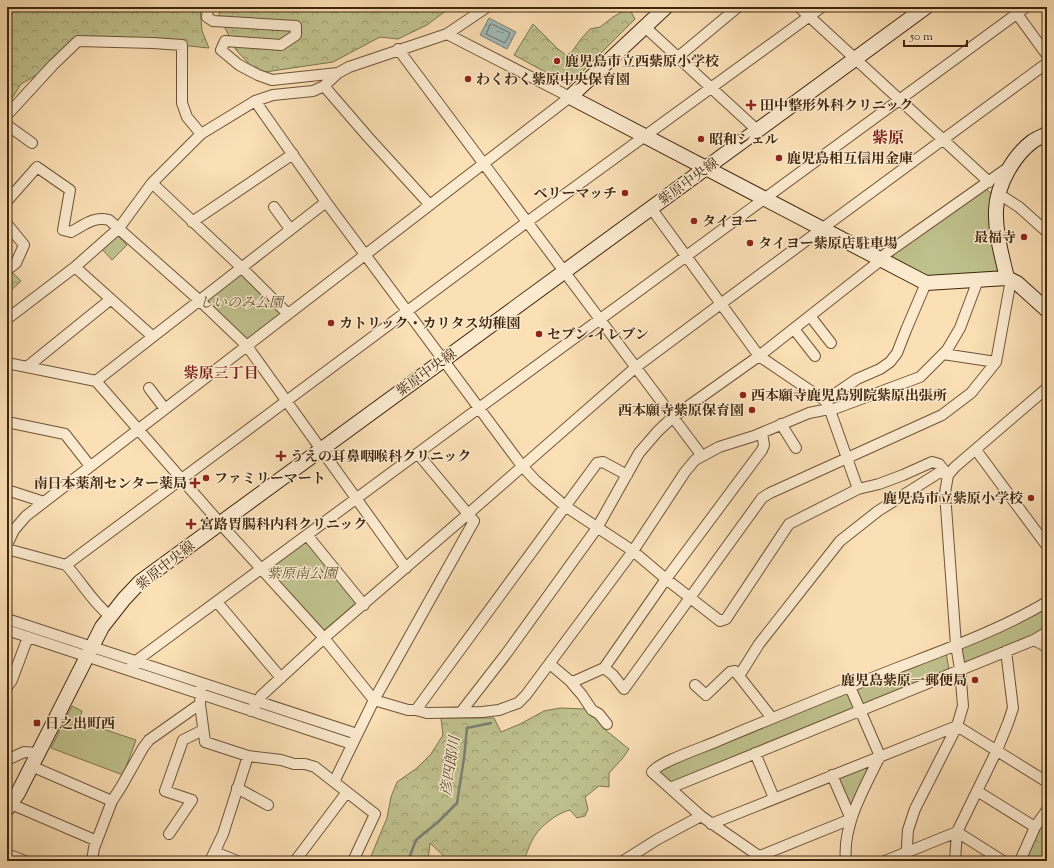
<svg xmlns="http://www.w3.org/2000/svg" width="1054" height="868" viewBox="0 0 1054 868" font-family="'Sorts Mill Goudy','Noto Serif JP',serif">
<defs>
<pattern id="forest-crowns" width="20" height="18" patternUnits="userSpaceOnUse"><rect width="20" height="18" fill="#bfc18d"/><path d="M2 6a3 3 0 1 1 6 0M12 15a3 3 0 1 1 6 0" fill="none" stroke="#9d9d72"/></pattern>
<pattern id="water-ripples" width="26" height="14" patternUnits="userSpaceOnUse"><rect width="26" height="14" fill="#a2bab7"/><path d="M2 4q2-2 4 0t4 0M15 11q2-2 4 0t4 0" fill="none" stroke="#859793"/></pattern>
</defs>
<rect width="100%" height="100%" fill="#fbdfb5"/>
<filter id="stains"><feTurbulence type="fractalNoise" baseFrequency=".005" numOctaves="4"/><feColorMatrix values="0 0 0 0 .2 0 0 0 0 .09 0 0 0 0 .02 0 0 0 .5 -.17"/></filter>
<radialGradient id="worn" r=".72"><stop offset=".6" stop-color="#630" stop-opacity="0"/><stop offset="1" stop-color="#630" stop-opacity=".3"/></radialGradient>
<path fill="url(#forest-crowns)" stroke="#7f744d" d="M7,7H200L202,31L209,48L159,43L77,45L47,69L21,84L7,106Z
M220,7H266L289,9L292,7H451L427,25L398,39L380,37L333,62L265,72L252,67L236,50L219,16Z
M629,8L635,19L569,85L514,55L533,24L558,49L566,55L571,53L581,39L590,29L600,27L613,17Z
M9,269L21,281L7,294V270Z
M560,708L586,709L593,712L603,728L629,749L622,759L609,773V787L599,786L585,797L588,809L585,816L577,818L570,810C563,812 559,814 553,818C535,831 531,840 524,861H444L445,857L430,843L428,861H369L387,818L391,797L397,782L417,768L431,754L443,735L441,718H494L501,732L520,724L544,711Z
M1047,825V860L1023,861L1034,830Z"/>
<path fill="#bfc18d" stroke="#7f744d" d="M986,189L993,195L999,269L998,271L933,277L927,276L893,259V255Z
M115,233L127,245L112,260L100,247Z
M241,268L282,315L249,340L246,339L206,301Z
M304,541H308L356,603L323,631L269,574V568Z
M1047,607V629L1037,635L968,663L963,661L962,647L963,644L1023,621Z
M946,652L949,670L670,783L661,775L660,769Z
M72,706L82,711L79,721L136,740L123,775L51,748Z
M869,765L852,806L849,808L838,776Z"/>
<path fill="url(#water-ripples)" stroke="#7a7f73" d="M489,18L516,32L507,49L480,35Z"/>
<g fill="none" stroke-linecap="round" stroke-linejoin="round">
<path stroke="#707062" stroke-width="1" d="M492,24L510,33L505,43L486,34L490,25Z"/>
<path stroke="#7a7f73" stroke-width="2.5" d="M408,861L416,840L438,822L457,803L464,758L467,728L491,723"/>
<g stroke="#6e5537" stroke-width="12">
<path id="street" d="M208,7L207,17L213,21L296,26V35L281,45L225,41L221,50L239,65L258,75L272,80L338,73
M799,7L989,182
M1012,7L1047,55
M645,27L757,130
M398,49L702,456
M678,57L738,7
M324,86L368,137L430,205
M255,101L326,202L522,466L536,481L565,506L633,551L666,579L720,621L726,619L789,524L858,489
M7,115L53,65L78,41L153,43L182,45V103L187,117L201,134
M7,125L32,143
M152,183L241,267L288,314
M999,194L1019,207L1047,232
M7,201L37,167L70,190L63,230L71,232C84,225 94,216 109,220L199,300L247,346L406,568
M274,207L290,229
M651,208L759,356L827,402
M192,222L293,154
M7,224L24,245L16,263L7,270
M75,267L152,336
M926,283L906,330L897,353L890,362L880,369L857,379L832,396L827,402L858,489L879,484L903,475L932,462L939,464L948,475
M810,316L831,343
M7,319L75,267L119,228L152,183L201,134L255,101L273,95L313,91L324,86L338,73L349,67L447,34L487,7
M794,329L815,356
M943,354L996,362
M7,363L96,381L226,530L324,638L374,700L408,710H416L427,713L482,712L499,710L518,703L526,695L633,551L685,472L695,460L719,447L754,436L809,413L829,409H834L920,377L947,350L960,328L978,280
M27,367L111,299
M96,381L326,202
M149,388L165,409
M7,422L65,434L90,466
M781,424L796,448
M976,450L1047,546
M7,490L44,502
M307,535L364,605
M7,545L14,530L26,516L570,97L447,34
M7,549L66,565L527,222L822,7
M66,565C82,582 92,602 110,616
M217,602L281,678
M7,619L357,734
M7,630L352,744
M1034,640L1047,647
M550,664L570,681H575L604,668L613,675L624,689L762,498L770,493L942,415L971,393L996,362L1010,285L1007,278
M604,668L666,579L762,450L764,445L762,433
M128,670L136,661L479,408L1026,7
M570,681L582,695L592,710L599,714L607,724
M695,685L706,695L730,672L735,671L739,676
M7,687L12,680L28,637
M201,687L200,704L205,742L248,756L281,760L294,764H305L315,767L375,814L353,861
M416,710L597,463L603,462L627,475
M251,711L261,696L324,638L468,514L418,454
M461,712L506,654L597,528L639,453L658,431L673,417L759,356L881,260L884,255L1009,167
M772,718L739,676L759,644L840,541L878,511L940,472L948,475
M755,753L774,798
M7,760L24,752L37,753
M31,766L112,801
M832,775L851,819
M334,782L374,700L474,521L468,514L636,367L827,225L1047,63
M237,788L268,805
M670,788L1034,640L1047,632
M977,791L1035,827
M11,804L97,841
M711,824L957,726L1047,782
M169,834L192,800L165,791L183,740L203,730
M215,852L237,861
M7,854L25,861
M760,856L851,819
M92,861L94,848L112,801L121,787L143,748L149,740L200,704
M210,861L223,834L248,756
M295,861L347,792
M623,861L658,839L701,816
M766,861L701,816L652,772C660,761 705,747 720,740C777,716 834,693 892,670C944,650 998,631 1047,602
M846,861C842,825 865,787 880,756L850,687
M885,861L957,832L1003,861
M906,861L908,830L915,809L957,726L963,706L960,669L956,645L945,493L948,475L955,467L1047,388
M955,861L957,832L997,750L1008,723L1013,708L1006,651
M1020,861L1035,827L1047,810"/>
</g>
<g stroke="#3f270d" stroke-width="16">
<path id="secondary" d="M666,7L570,97L926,283L1007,278L1017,283L1047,310
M1007,278C1002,256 995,233 996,210C997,185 1013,156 1033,141C1038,138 1043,136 1047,134
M7,809L18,793L102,627L124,599L140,582L926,7"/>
</g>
<use href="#street" stroke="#fceacf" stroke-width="10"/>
<use href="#secondary" stroke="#fceacf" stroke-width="14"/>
</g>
<g fill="#8f2418" stroke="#fceacf" stroke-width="1.5">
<circle cx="557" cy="61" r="4"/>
<circle cx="468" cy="79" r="4"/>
<path d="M749 99h4v4h4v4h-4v4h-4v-4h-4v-4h4z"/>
<circle cx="701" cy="139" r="4"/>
<circle cx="779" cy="158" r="4"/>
<circle cx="625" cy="193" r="4"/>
<circle cx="694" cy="221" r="4"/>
<circle cx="1024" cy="237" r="4"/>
<circle cx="750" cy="243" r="4"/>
<circle cx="331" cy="323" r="4"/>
<circle cx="539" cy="334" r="4"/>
<circle cx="743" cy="395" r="4"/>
<circle cx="752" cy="410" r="4"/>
<path d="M279 450h4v4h4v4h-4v4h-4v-4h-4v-4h4z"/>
<circle cx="206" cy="478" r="4"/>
<path d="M193 477h4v4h4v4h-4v4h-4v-4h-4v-4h4z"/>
<circle cx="1031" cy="498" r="4"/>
<path d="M189 518h4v4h4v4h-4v4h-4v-4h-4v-4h4z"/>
<circle cx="975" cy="680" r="4"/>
<rect x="33" y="719" width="8" height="8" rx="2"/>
</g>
<g text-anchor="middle" stroke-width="3" stroke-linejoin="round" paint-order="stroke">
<g font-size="14" font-weight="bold" fill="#3f270d" stroke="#fceacf" text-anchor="start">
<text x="565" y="66">鹿児島市立西紫原小学校</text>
<text x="476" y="84">わくわく紫原中央保育園</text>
<text x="760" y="110">田中整形外科クリニック</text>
<text x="709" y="144">昭和シェル</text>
<text x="787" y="163">鹿児島相互信用金庫</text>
<text x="617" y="198" text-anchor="end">ベリーマッチ</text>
<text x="702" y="226">タイヨー</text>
<text x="1016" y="242" text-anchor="end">最福寺</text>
<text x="758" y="248">タイヨー紫原店駐車場</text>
<text x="339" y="328">カトリック・カリタス幼稚園</text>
<text x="547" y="339">セブン-イレブン</text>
<text x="751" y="400">西本願寺鹿児島別院紫原出張所</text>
<text x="744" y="415" text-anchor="end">西本願寺紫原保育園</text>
<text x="290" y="461">うえの耳鼻咽喉科クリニック</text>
<text x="214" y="483">ファミリーマート</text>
<text x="187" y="488" text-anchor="end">南日本薬剤センター薬局</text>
<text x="1023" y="503" text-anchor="end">鹿児島市立紫原小学校</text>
<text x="200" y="529">宮路胃腸科内科クリニック</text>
<text x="967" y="685" text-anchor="end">鹿児島紫原一郵便局</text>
<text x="45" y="728">日之出町西</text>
</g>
<g font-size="14" fill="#3f270d" stroke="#fceacf">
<text transform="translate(688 181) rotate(-36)" y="5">紫原中央線</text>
<text transform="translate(426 372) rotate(-36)" y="5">紫原中央線</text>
<text transform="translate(165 565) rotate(-38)" y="5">紫原中央線</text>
</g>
<g font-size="14" font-style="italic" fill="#5f4e2d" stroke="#fceacf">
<text x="241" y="307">しいのみ公園</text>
<text x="302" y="578">紫原南公園</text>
</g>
<g font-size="15" font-weight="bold" fill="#7a1f14" stroke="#fceacf">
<text x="221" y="378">紫原三丁目</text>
</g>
<g font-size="15" font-style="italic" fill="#584c38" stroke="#fceacf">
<text transform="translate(450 766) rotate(-81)" y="5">彦四郎川</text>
</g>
<g font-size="16" font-weight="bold" fill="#7a1f14" stroke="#fceacf">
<text x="888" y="143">紫原</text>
</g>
</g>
<rect width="1054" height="868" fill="none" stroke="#fbdfb5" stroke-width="24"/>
<rect x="8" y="8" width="1038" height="852" fill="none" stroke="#3f270d" stroke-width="2"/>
<rect x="12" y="12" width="1030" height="844" fill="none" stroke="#3f270d"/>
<path d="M904 40v6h63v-6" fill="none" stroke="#3f270d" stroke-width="2"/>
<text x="910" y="40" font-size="12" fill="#3f270d" stroke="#fceacf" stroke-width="3" paint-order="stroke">50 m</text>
<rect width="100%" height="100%" filter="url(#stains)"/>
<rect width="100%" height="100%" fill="url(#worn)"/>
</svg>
